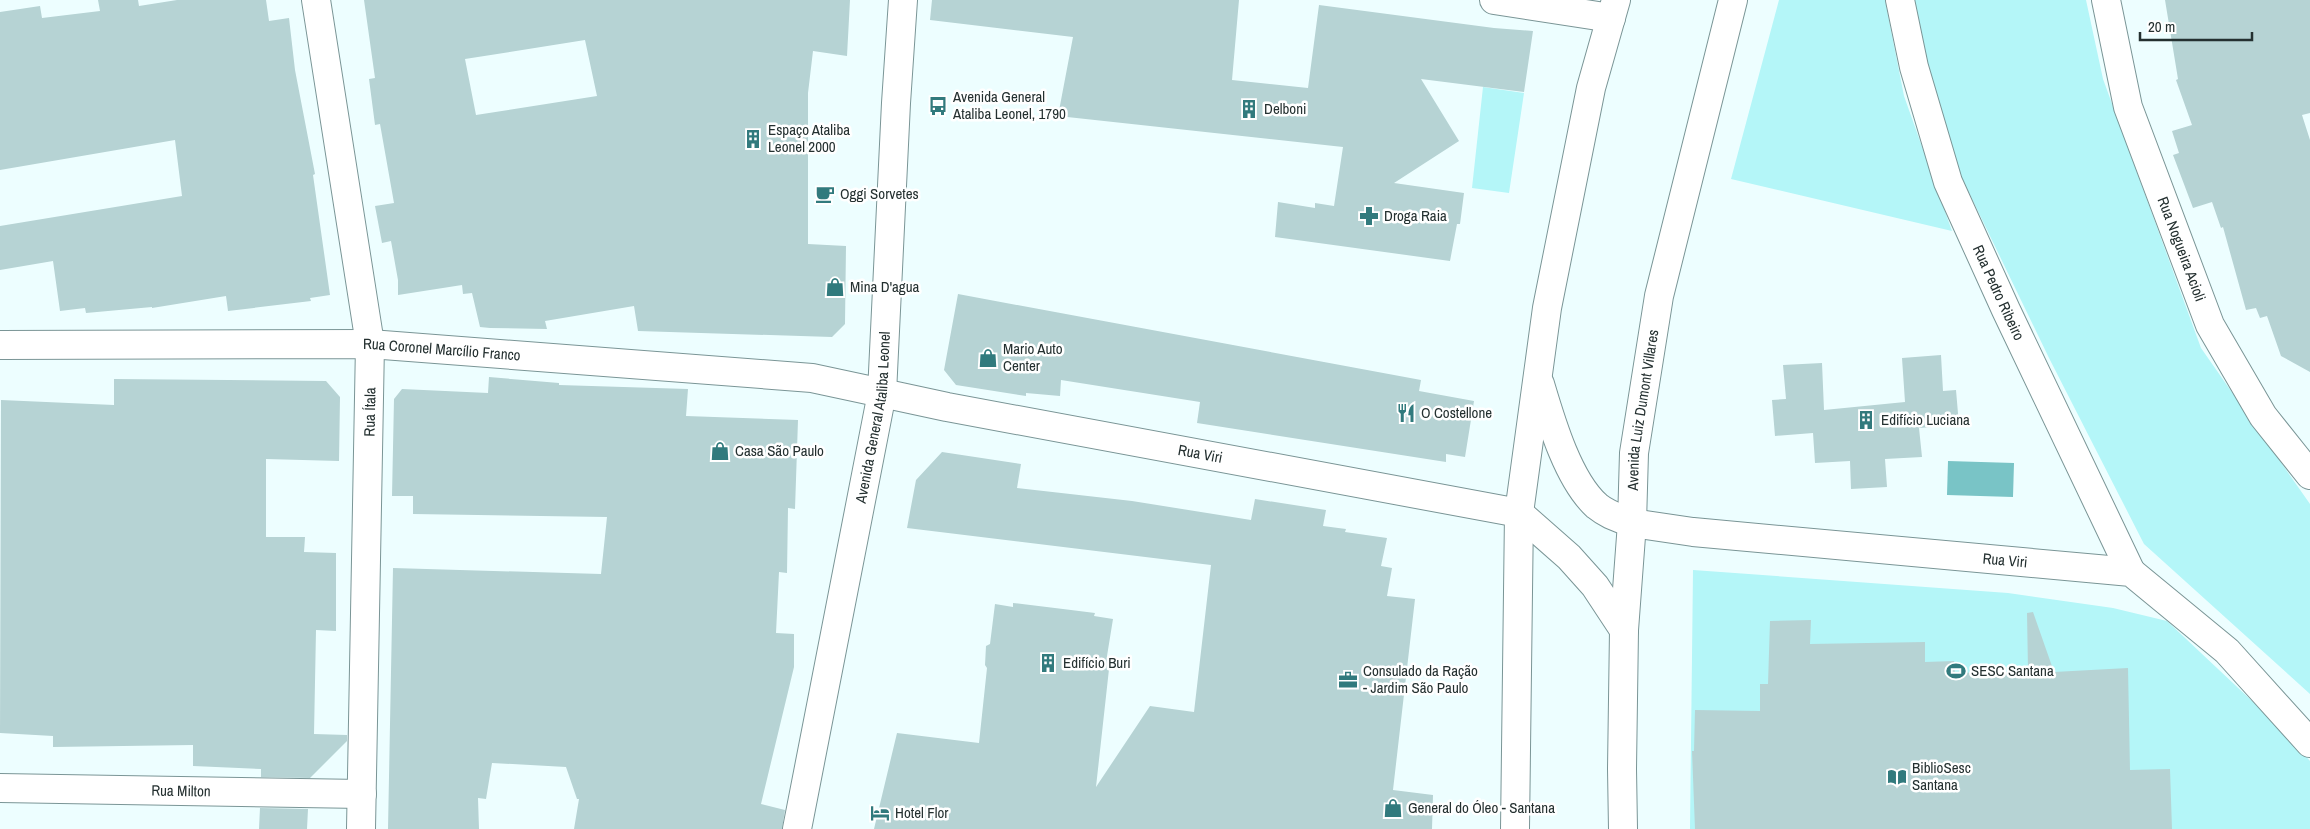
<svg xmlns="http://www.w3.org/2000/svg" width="2310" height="829" viewBox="0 0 2310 829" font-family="'Archivo Narrow',sans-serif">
<rect width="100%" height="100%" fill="#edfeff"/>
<path fill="#b4f6f8" d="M1779,0H1885L1904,96L1952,231L1731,179Z
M1914,0H2086L2103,79L2201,348L2310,504V694L2144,544L2049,358L1960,174L1926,62Z
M1483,87L1524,93L1509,193L1472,188Z
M1693,570L2008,593L2113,608L2167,621L2285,732L2310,761V829H1690Z"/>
<path fill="#79c4c6" d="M1948,461L2014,463L2013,497L1947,495Z"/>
<path fill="#b6d3d4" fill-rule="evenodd" d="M98,0H138L139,6L177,0H266L269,21L289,18L295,70L315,174L313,175L330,295L310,298L311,301L228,311L226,296L152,308V307L86,313L85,308L60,311L53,261L0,270V226L182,196L175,140L0,170V12L40,6L42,18L100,11Z
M364,0H850L847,56L813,51L808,93V244L846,246L845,324L832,337L638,331L634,306L545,321L547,329L490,328L480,327L472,293L463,294L462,285L398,295V280L391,241L382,243L375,206L394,203L380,124L375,125L369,79L375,78ZM585,40L597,96L476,115L465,59Z
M932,0H1239L1232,80L1308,88L1319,5L1494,28L1533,31L1524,92L1421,79L1459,141L1394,183L1464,193L1460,224H1457L1450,261L1275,237L1278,202L1315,208V203L1334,206L1343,147L1058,116L1073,37L930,20Z
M2165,0H2310V113L2302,115L2310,140V372L2281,356L2267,316L2260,318L2256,308L2246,310L2223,227L2221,228L2212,202L2193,208L2173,155L2179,153L2172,131L2192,125L2176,80L2178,79Z
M958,294L1421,380L1419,391L1474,401L1465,457L1446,454V462L1197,423L1200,402L1061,380L1060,396L1026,393V396L956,385L944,370Z
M1941,355L1943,391L1956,390L1959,425L1919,428L1922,457L1885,459L1887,487L1851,489L1850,461L1815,463L1813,433L1775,436L1772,400L1786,399L1783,365L1822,363L1824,410L1905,402L1902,358Z
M489,377L559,383V385L688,389L686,416L798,420L795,509L788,508L787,573L779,572L776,633L794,634V667L761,804L785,810L782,829H574L579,799H577L566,767L492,763L486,799L478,798L479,829H388L393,568L601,574L607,517L413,514V496H392L394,399L402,389L488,393Z
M114,379L326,381L340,397L339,461L266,459V537H305L304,552L336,553V631L316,630L314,734L347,735V741L310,778L261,777V769L193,766V745L53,747V736L0,733L1,400L114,405Z
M942,452L1021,464L1017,488L1132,501L1251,520L1255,499L1326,510L1323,526L1346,529L1345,532L1387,538L1381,566L1392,568L1387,596L1415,599L1393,790L1433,795L1432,829H874L897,733L979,743L987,668L985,665L986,646L990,644L995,604L1013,607V603L1063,609L1095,613L1094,616L1113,619L1107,656L1110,660L1096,787L1150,706L1194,712L1211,565L907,528L916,480Z
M2033,612L2054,672L2128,668L2130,770L2170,769L2172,829H1695L1692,751H1694L1695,710L1760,711V684H1768L1770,621L1811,620L1810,644L1925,642V662L1954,661L1955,673L2028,671L2027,613Z
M260,808L308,809L307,829H259Z"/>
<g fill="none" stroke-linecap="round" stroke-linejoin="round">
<g stroke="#7a9596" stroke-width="30">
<g id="minor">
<path d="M1494,0L1611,18"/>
<path id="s1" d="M1900,0L1914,67L1948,182L2006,310L2131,572"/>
<path id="s2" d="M2106,0L2128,107L2210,325L2263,416L2310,475"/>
<path id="s3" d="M1632,523L1693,532L2131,572L2227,651L2310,743"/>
</g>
</g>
<g stroke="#7a9596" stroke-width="30">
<g id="tertiary">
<path id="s4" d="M882,393L947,407L1519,513"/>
</g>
</g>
<g stroke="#7a9596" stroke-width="30">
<g id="secondary">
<path d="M316,0L370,344L361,829"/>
<path id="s5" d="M0,345L370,344L812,378L882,393"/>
<path id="s6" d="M0,788L362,794"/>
<path id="s7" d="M797,829L882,393L896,103L903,0"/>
</g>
</g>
<g stroke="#7a9596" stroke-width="30">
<g id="primary">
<path d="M1540,384C1551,421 1568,480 1597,506C1608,515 1619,518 1632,523"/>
<path d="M1519,513L1569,557L1595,586L1624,630"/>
<path d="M1515,829L1519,513L1547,308L1591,88L1616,0"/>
<path id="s8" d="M1623,829L1622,769L1624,630L1632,523L1634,453L1659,296L1733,0"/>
</g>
</g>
<use href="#minor" stroke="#fff" stroke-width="28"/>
<use href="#tertiary" stroke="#fff" stroke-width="28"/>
<use href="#secondary" stroke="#fff" stroke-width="28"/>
<use href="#primary" stroke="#fff" stroke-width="28"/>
</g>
<defs>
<g id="bus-bare" transform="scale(1.5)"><path d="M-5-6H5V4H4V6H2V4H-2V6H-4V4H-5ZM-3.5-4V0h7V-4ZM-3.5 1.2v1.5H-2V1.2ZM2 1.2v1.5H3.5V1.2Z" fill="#317a7d" stroke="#fff" stroke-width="2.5" paint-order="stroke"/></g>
<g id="building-bare" transform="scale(1.5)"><path d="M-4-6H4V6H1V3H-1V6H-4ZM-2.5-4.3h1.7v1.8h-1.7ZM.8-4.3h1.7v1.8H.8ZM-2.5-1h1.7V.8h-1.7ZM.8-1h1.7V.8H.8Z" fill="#317a7d" stroke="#fff" stroke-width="2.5" paint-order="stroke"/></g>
<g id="cafe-bare" transform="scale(1.5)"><path d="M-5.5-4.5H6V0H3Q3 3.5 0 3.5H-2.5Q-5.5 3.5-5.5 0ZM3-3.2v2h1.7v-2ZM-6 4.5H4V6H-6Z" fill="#317a7d" stroke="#fff" stroke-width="2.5" paint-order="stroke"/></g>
<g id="pharmacy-bare" transform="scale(1.5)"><path d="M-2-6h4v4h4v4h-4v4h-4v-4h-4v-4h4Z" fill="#317a7d" stroke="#fff" stroke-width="2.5" paint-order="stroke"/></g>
<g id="shop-bare" transform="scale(1.5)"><path d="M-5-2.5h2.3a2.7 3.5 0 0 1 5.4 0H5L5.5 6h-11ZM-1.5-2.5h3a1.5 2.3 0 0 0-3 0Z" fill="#317a7d" stroke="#fff" stroke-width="2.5" paint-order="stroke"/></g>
<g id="restaurant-bare" transform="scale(1.5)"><path d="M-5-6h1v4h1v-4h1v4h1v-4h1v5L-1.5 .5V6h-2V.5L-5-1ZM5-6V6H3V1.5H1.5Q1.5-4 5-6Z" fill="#317a7d" stroke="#fff" stroke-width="2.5" paint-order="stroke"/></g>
<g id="stadium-bare" transform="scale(1.5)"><path d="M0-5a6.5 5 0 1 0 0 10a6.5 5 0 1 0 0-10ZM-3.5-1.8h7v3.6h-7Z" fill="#317a7d" stroke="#fff" stroke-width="2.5" paint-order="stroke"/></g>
<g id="office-bare" transform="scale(1.5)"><path d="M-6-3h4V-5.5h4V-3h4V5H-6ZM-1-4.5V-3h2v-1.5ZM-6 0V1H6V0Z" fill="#317a7d" stroke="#fff" stroke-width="2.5" paint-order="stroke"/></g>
<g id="library-bare" transform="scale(1.5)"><path d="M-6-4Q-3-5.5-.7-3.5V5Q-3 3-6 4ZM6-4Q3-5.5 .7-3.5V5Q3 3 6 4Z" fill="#317a7d" stroke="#fff" stroke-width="2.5" paint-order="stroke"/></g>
<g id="hotel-bare" transform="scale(1.5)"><path d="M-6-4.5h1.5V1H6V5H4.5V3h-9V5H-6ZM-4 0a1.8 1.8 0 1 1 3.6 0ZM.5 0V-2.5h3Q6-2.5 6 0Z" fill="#317a7d" stroke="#fff" stroke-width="2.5" paint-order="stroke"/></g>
</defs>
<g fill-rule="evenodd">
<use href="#bus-bare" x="938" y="106"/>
<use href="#building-bare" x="1249" y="109"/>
<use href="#building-bare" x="753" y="139"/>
<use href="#cafe-bare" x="825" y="194"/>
<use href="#pharmacy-bare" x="1369" y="216"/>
<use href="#shop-bare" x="835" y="287"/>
<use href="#shop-bare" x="988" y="358"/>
<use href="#restaurant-bare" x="1406" y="413"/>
<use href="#building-bare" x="1866" y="420"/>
<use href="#shop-bare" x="720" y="451"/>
<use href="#building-bare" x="1048" y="663"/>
<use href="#stadium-bare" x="1956" y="671"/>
<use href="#office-bare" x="1348" y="680"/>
<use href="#library-bare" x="1897" y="777"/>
<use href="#shop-bare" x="1393" y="808"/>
<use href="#hotel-bare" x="880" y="813"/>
</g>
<g text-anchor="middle" stroke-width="5" stroke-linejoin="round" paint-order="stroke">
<g font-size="15" fill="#243030" stroke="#fff" text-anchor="start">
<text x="953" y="102">Avenida General<tspan x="953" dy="17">Ataliba Leonel, 1790</tspan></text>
<text x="1264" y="114">Delboni</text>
<text x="768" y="135">Espaço Ataliba<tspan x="768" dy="17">Leonel 2000</tspan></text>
<text x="840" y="199">Oggi Sorvetes</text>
<text x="1384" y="221">Droga Raia</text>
<text x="850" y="292">Mina D'agua</text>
<text x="1003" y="354">Mario Auto<tspan x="1003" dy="17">Center</tspan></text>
<text x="1421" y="418">O Costellone</text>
<text x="1881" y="425">Edifício Luciana</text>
<text x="735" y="456">Casa São Paulo</text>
<text x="1063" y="668">Edifício Buri</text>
<text x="1363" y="676">Consulado da Ração<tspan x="1363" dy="17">- Jardim São Paulo</tspan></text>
<text x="1971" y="676">SESC Santana</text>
<text x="1912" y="773">BiblioSesc<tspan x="1912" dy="17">Santana</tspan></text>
<text x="1408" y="813">General do Óleo - Santana</text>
<text x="895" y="818">Hotel Flor</text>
</g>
<g font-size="15" fill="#243030" stroke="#fff">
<text dy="5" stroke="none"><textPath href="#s2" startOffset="261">Rua Nogueira Acioli</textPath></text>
<text dy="5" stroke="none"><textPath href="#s1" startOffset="310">Rua Pedro Ribeiro</textPath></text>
<text dy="5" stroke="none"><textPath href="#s5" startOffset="442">Rua Coronel Marcílio Franco</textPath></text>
<text dy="5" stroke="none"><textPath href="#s8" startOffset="420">Avenida Luiz Dumont Villares</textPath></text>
<text transform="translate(370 412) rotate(-89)" y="5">Rua Ítala</text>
<text dy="5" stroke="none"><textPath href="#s7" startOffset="419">Avenida General Ataliba Leonel</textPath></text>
<text dy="5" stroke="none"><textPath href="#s4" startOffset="324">Rua Viri</textPath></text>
<text dy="5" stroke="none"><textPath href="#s3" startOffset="375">Rua Viri</textPath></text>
<text dy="5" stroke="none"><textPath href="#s6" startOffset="181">Rua Milton</textPath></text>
</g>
</g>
<path d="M2140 32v8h112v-8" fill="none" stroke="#243030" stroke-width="2.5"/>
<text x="2148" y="32" font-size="15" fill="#243030" stroke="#ffffff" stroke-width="4" paint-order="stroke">20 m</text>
</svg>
